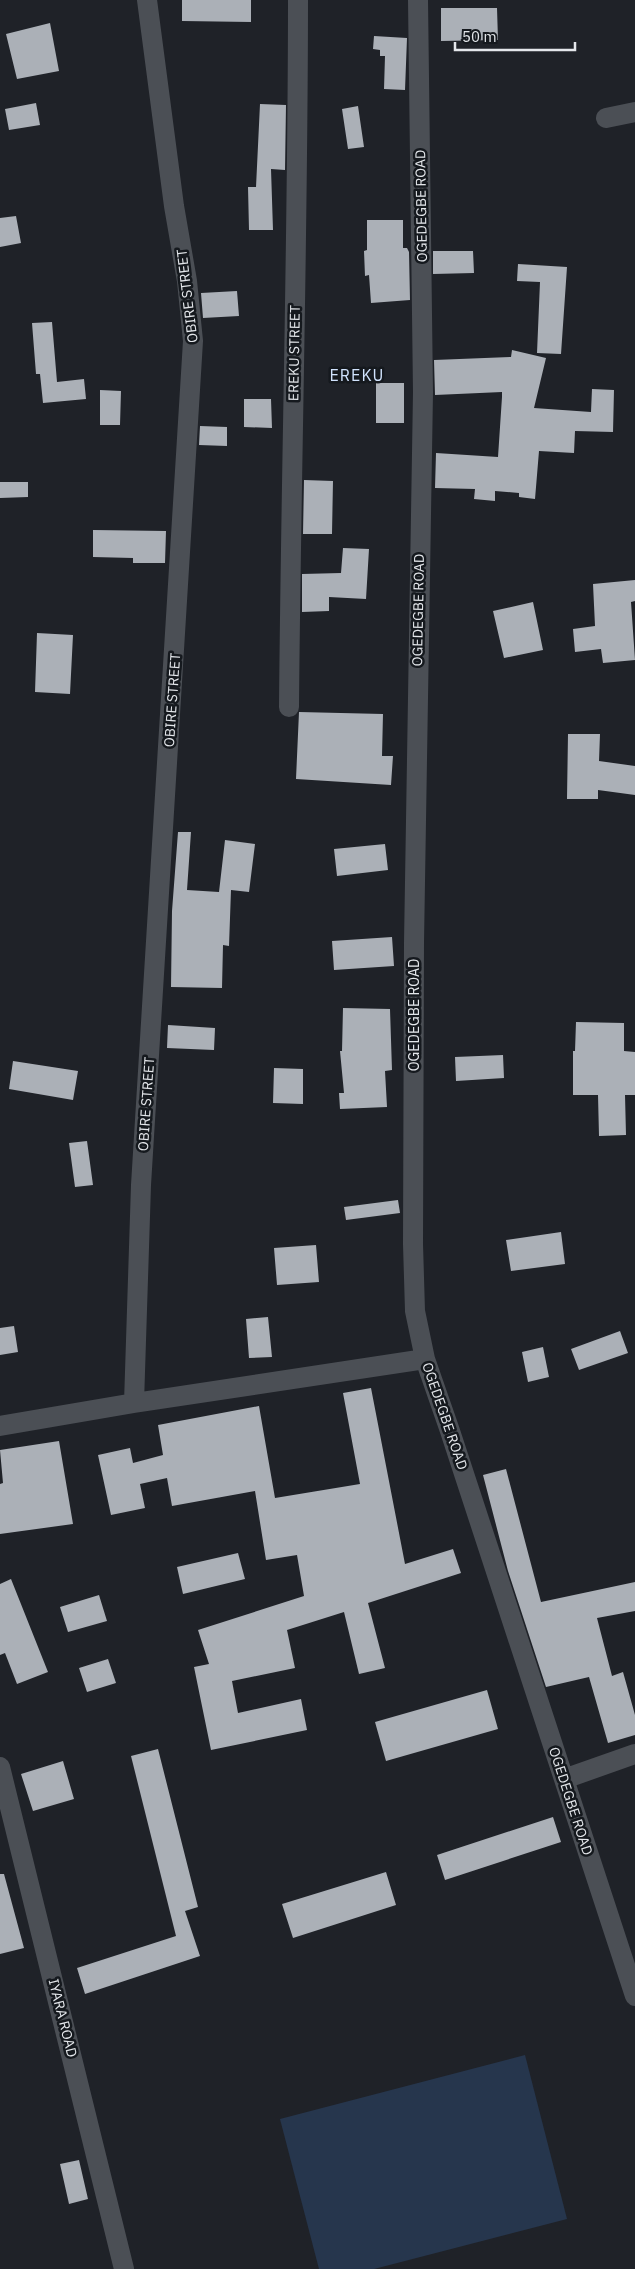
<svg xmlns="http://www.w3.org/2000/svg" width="635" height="2269" viewBox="0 0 635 2269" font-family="'IBM Plex Sans',sans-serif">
<rect width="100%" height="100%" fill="#1f2228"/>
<path fill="#26364d" d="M525,2055L567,2219L374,2269H319L280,2119Z"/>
<path fill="#abb0b7" d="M182,0H251V22L182,21Z
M441,8H497L498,40L441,41Z
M50,23L59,71L17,79L6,34Z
M374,36L407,38L405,90L384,89L385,56H380V50L373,49Z
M36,103L40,125L9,130L5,109Z
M260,104L286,105L285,170L271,169L273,230H249L248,187H256Z
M358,106L364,147L348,149L342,109Z
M16,216L21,243L0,247V218Z
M367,220H403V248H407L409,252L410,300L371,303L369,275L365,276L364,251L367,250Z
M433,251H473L474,273L433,274Z
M518,264L567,267L561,354L537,353L540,282L517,281Z
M237,291L239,316L203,318L201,293Z
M52,322L57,382L84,379L86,399L43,403L40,374H36L32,323Z
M512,350L546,358L534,408L591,412L592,389L614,390L613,432L575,431L574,453L539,451L535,499L519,497V493L495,491V501L474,499L475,489L435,488L436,453L498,457L502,397V392L435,395L434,360L511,357Z
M376,383H404V423H376Z
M100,390L121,391L120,425H100Z
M244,399H271L272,428L244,427Z
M200,426L227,427V446L199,445Z
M304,480L333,481L332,534H303Z
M0,482H28V497L0,498Z
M93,530L166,531L165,563H133V558L93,557Z
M343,548L369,549L366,599L329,597V611L302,612V574L341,573Z
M635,580V601L631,602L635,660L603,663L601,649L575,652L573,629L595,626L593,584Z
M533,602L543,650L504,658L493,611Z
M37,633L73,635L70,694L35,692Z
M299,712L383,714L382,756H393L391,785L296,779Z
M568,734H600L599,761L635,766V795L598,790V799H567Z
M178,832H191L187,890L219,892L225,840L255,844L249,892L231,890L229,946L223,945L222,988L171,987L172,911Z
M385,844L388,870L337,876L334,849Z
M392,937L394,966L334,970L332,941Z
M343,1008L390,1009L392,1070L385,1071L387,1107L340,1109L339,1093H344L340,1051H342Z
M576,1022L624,1023V1051L635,1052V1095H625L626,1135L599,1136L598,1095H573V1051H575Z
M168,1025L215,1028L214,1050L167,1048Z
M503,1055L504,1078L456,1081L455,1057Z
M13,1061L78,1071L73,1100L9,1089Z
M274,1068L303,1069V1104L273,1103Z
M87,1141L93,1185L75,1187L69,1143Z
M398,1200L400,1213L346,1220L344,1207Z
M561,1232L565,1264L511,1271L506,1240Z
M316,1245L319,1282L277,1285L274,1248Z
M268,1317L272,1357L249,1358L246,1319Z
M14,1326L18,1352L0,1355V1328Z
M620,1331L628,1353L579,1370L571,1349Z
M543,1347L549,1377L528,1382L522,1352Z
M371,1388L405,1564L453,1549L461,1573L368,1603L385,1668L359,1674L344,1612L287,1630L295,1668L232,1681L238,1713L301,1699L307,1730L211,1750L194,1667L209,1664L198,1630L304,1596L297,1555L266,1560L255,1491L172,1506L167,1478L140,1484L145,1508L111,1515L98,1455L130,1448L133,1463L163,1455L158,1425L259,1406L275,1498L360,1484L343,1393Z
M59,1441L73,1524L0,1534V1484L3,1483L0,1450Z
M506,1469L541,1602L635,1582V1611L597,1618L612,1676L623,1672L635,1715V1735L608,1743L589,1677L546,1687L508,1571L483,1475Z
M238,1553L245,1579L183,1594L177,1567Z
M11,1579L48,1672L17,1684L5,1653L0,1655V1584Z
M99,1595L107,1621L68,1632L60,1607Z
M108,1659L116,1683L87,1692L79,1668Z
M487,1690L498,1729L386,1761L375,1722Z
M158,1749L198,1907L185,1911L200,1956L85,1994L77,1968L176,1936L131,1756Z
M63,1761L74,1799L33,1811L21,1774Z
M553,1817L561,1842L445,1880L437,1855Z
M386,1872L396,1905L293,1938L282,1904Z
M0,1874H4L24,1948L0,1954Z
M79,2160L88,2199L69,2204L60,2164Z"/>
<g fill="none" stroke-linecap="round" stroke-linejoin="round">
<path stroke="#4b4f55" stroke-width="20" d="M418,0L423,392L414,943L413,1244L415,1311L425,1359L450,1431L635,1996
M606,118L635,112
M289,707C291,471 298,236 298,0
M134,1403L141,1185L193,341L187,281L174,206L147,0
M0,1426L134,1403L425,1359
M0,1767L124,2269
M564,1779L635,1754"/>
</g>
<g text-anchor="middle" stroke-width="5" stroke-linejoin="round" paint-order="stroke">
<g font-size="14" fill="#e4e7eb" stroke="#15191e">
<text transform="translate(421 206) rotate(-91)" y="5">OGEDEGBE ROAD</text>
<text transform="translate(187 296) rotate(-97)" y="5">OBIRE STREET</text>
<text transform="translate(294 353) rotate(-89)" y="5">EREKU STREET</text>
<text transform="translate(418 610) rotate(-89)" y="5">OGEDEGBE ROAD</text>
<text transform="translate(172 700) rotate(-86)" y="5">OBIRE STREET</text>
<text transform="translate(414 1015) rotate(-90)" y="5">OGEDEGBE ROAD</text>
<text transform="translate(146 1104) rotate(-86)" y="5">OBIRE STREET</text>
<text transform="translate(445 1416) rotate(71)" y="5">OGEDEGBE ROAD</text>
<text transform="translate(571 1801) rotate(72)" y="5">OGEDEGBE ROAD</text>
<text transform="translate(63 2018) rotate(76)" y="5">IYARA ROAD</text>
</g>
<g font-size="16" letter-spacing="1" fill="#d1e3fd" stroke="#15191e">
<text x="357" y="381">EREKU</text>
</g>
</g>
<path d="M455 42v8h120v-8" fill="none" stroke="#e4e7eb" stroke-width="2.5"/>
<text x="462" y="42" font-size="15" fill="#e4e7eb" stroke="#15191e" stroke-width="4" paint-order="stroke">50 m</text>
</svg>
